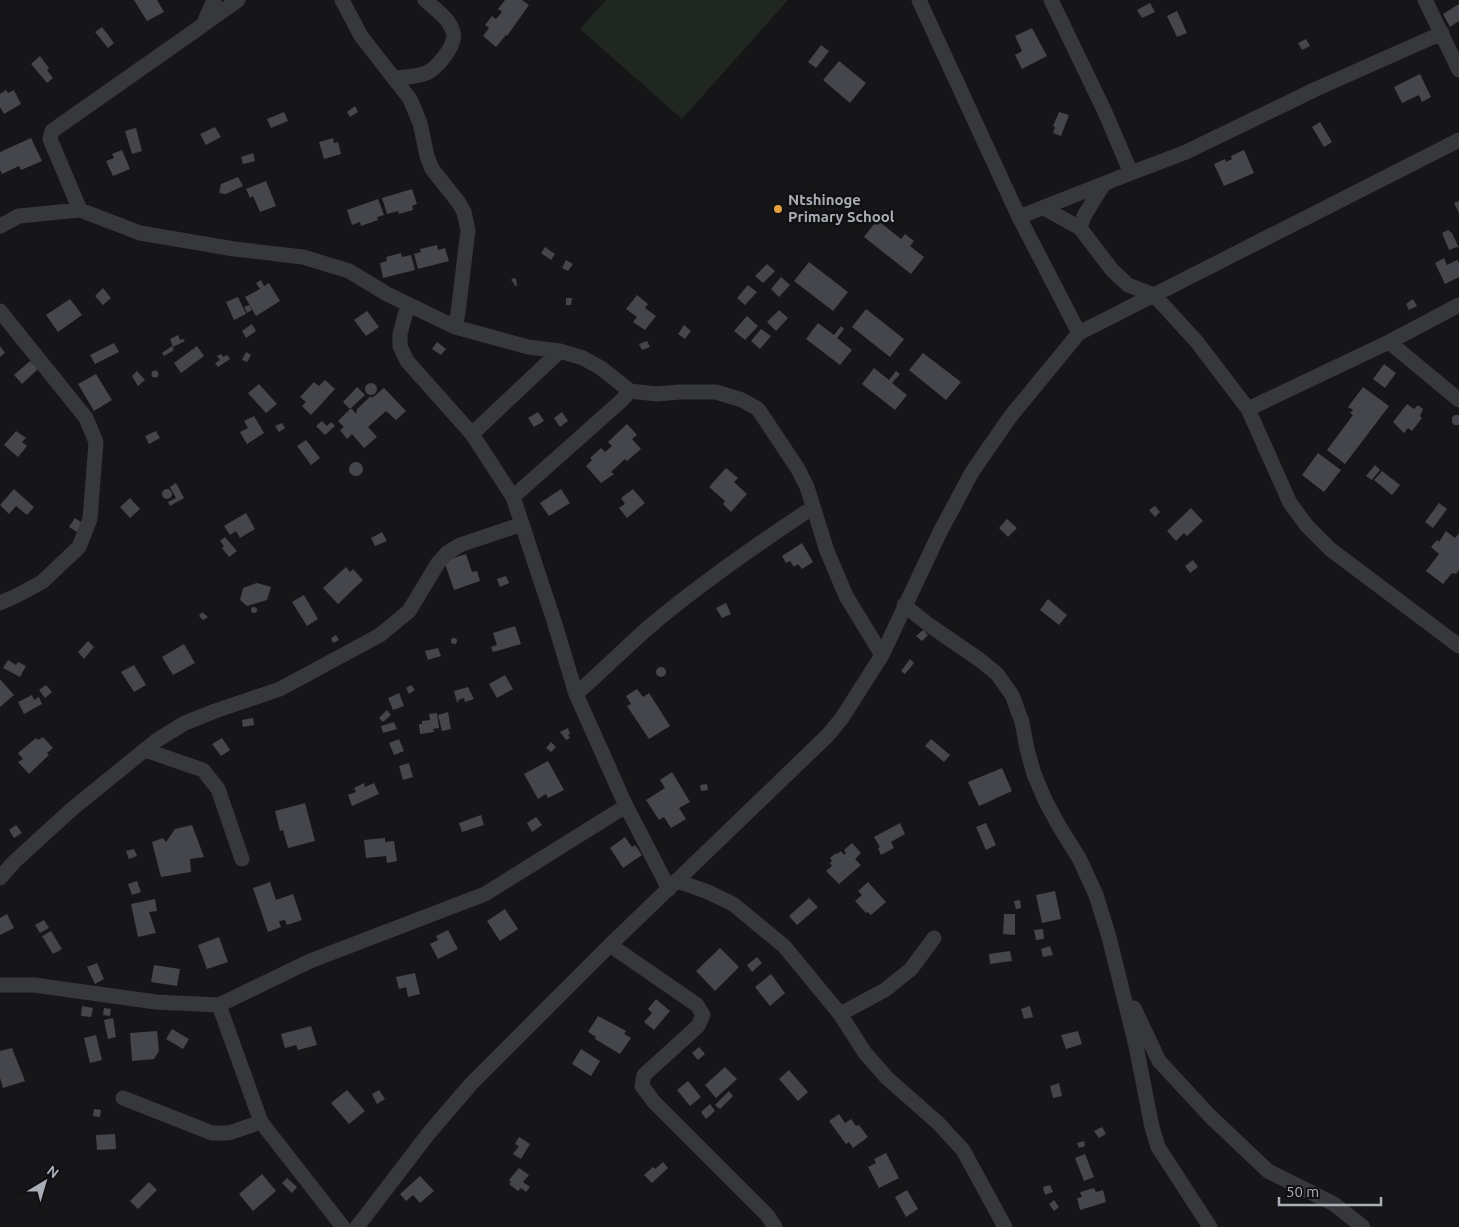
<svg xmlns="http://www.w3.org/2000/svg" width="1459" height="1227" viewBox="0 0 1459 1227" font-family="Ubuntu,sans-serif">
<rect width="100%" height="100%" fill="#161618"/>
<path fill="#202721" d="M606,0H788L682,119L580,29Z"/>
<path fill="#45464b" d="M134,0H157L164,12L147,21Z
M505,0H522L529,5L507,36L506,35L496,47L483,36L489,28L485,25L492,16L496,19L502,12L498,9Z
M1150,3L1155,12L1142,18L1137,10Z
M1459,4V21L1450,27L1443,14Z
M1177,11L1187,33L1177,37L1167,16Z
M102,27L114,43L108,48L95,32Z
M1032,28L1047,56L1022,69L1015,55L1022,51L1015,36Z
M1306,39L1310,46L1302,50L1298,43Z
M821,45L829,51L816,68L808,62Z
M40,56L49,68L47,70L53,78L47,83L31,64Z
M839,61L866,83L850,103L823,80Z
M1420,74L1431,97L1422,102L1419,95L1402,103L1394,87Z
M6,90L8,93L14,90L21,104L4,114L0,107V94Z
M355,106L358,112L350,117L347,112Z
M284,112L288,121L271,128L267,119Z
M1059,112L1069,115L1061,136L1053,133L1055,127L1053,126Z
M1320,122L1332,142L1324,147L1312,127Z
M215,127L221,137L206,145L200,134Z
M136,128L142,151L132,154L125,131Z
M31,138L42,161L21,170L19,166L2,174L0,170V152Z
M333,138L334,143L338,142L341,154L324,159L319,142Z
M122,150L130,169L113,176L106,161L114,158L112,154Z
M1244,150L1254,173L1224,186L1214,164L1225,159L1226,162L1232,159L1231,156Z
M253,153L255,161L243,164L241,157Z
M238,177L243,186L226,194L219,193L221,184Z
M266,181L276,206L260,212L253,196L250,198L246,189Z
M412,189L417,204L412,206L413,210L399,214L398,211L387,214L382,198Z
M378,199L384,215L377,217L378,220L361,226L360,222L352,225L347,210Z
M1459,201V213L1454,203Z
M877,220L901,239L905,234L914,241L910,246L924,257L911,274L864,237Z
M1448,230L1452,233L1459,248L1457,247L1449,250L1442,233Z
M437,245L438,250L445,248L449,261L418,269L414,254L421,252L420,249Z
M545,247L555,254L551,260L541,253Z
M401,253L402,257L411,255L415,270L383,278L380,263L387,261L386,257Z
M1444,258L1447,265L1457,260L1459,263V277L1445,284L1435,263Z
M566,260L573,264L568,271L562,268Z
M809,262L848,292L833,311L794,281Z
M767,264L775,271L763,283L755,276Z
M781,277L790,285L779,297L771,289Z
M513,278L516,279L517,286L514,285V283L511,280Z
M261,280L264,286L269,283L280,301L256,316L245,297L260,289L256,283Z
M748,285L757,292L745,305L737,298Z
M103,288L111,298L103,305L95,296Z
M637,295L648,304L645,308L656,316L645,330L633,322L637,317L626,309Z
M238,297L246,314L234,320L226,302Z
M566,298H572L571,305H566Z
M70,299L82,315L58,332L46,315Z
M1413,299L1417,306L1409,310L1406,304Z
M249,305L252,310L247,313L244,307Z
M866,309L904,339L890,357L852,327Z
M779,310L788,318L776,331L767,322Z
M367,311L379,327L366,336L354,320Z
M747,316L758,326L745,340L734,331Z
M818,323L834,335L841,326L844,329L837,338L852,350L840,365L806,339Z
M252,324L256,331L246,338L242,331Z
M684,325L691,331L685,339L678,334Z
M761,329L771,336L760,349L751,341Z
M178,335L180,340L183,339L185,341L173,347L170,339Z
M647,341L650,347L642,350L639,344Z
M437,342L446,349L441,355L432,349Z
M114,343L119,352L95,364L90,355Z
M0,346L5,353L0,357Z
M172,346L174,350L164,356L162,353Z
M197,346L204,356L181,373L174,363Z
M246,352L251,355L247,362L242,360Z
M923,353L961,382L946,400L909,370Z
M221,354L223,357L227,355L230,359L218,367L215,363L220,360L217,356Z
M30,361L38,369L22,384L14,375Z
M1384,364L1396,373L1385,388L1373,379Z
M874,368L889,380L896,371L900,374L892,383L907,395L895,410L862,384Z
M151.5 374a3.5 3.5 0 1 1 7 0a3.5 3.5 0 1 1-7 0Z
M137,371L145,380L138,386L132,376Z
M96,374L112,400L94,411L78,384Z
M325,380L335,389L311,415L302,406L306,402L300,397L314,382L319,386Z
M365 389a6 6 0 1 1 12 0a6 6 0 1 1-12 0Z
M259,384L277,404L266,413L248,393Z
M357,387L365,395L350,409L343,402Z
M1363,387L1389,406L1345,464L1327,450L1353,415L1350,413L1353,410L1348,407Z
M384,388L406,411L396,420L386,411L368,427L377,437L364,448L352,434L347,439L340,430L344,427L338,421L350,409H352L356,414L357,409L371,396L372,398Z
M1407,404L1414,409L1418,405L1423,409L1420,416L1422,418L1412,431L1408,428L1404,433L1393,422Z
M538,412L544,421L534,427L528,418Z
M562,412L568,421L560,427L554,418Z
M1455,415H1459V425H1454L1452,422V417Z
M254,416L264,433L247,444L240,432L248,428L244,421Z
M322,421L327,426L331,422L335,426L325,435L316,426Z
M282,423L285,428L279,432L275,426Z
M627,424L637,435L632,439L641,449L627,461L625,459L611,472L614,474L601,483L586,466L592,460L590,458L601,448L605,452L612,446L608,442Z
M16,431L26,438L22,442L27,446L18,457L4,445Z
M156,431L160,438L149,444L145,436Z
M306,440L320,458L311,465L297,446Z
M1318,453L1341,470L1324,492L1302,475Z
M349 469a7 7 0 1 1 14 0a7 7 0 1 1-14 0Z
M1375,465L1380,470L1372,480L1366,476Z
M726,468L738,478L734,482L747,494L731,512L723,504L725,501L709,487Z
M1382,471L1400,485L1392,495L1374,480Z
M176,483L184,498L170,506L168,502L176,498L170,487Z
M162 494a5 5 0 1 1 10 0a5 5 0 1 1-10 0Z
M14,489L34,507L27,515L16,506L9,514L0,505Z
M561,489L570,503L549,516L540,503Z
M633,489L645,503L627,518L619,508L625,504L621,498Z
M130,498L140,509L130,518L120,507Z
M1439,503L1447,509L1433,528L1425,522Z
M1155,506L1160,512L1155,517L1149,510Z
M1191,508L1203,521L1187,536L1184,533L1176,541L1167,531Z
M246,513L255,529L240,538L236,531L230,535L224,526Z
M75,518L82,523L77,532L69,527Z
M1007,519L1017,528L1008,537L999,528Z
M1446,531L1455,538L1459,533V570L1456,574L1452,573L1443,584L1426,571L1439,554L1431,547L1437,540L1439,542Z
M382,532L387,541L375,546L371,538Z
M225,537L237,551L229,557L222,548L224,546L220,541Z
M802,543L813,562L802,569L798,564L794,567L790,561L786,563L782,556Z
M466,554L472,572L477,571L480,581L454,590L444,561Z
M1193,560L1198,567L1190,573L1185,566Z
M346,567L350,572L353,569L363,580L338,604L323,588Z
M506,576L509,583L500,587L497,579Z
M257,583L271,587L267,600L247,606L240,600L243,588Z
M304,595L318,619L307,626L292,602Z
M1048,599L1067,615L1059,625L1040,610Z
M726,603L731,614L722,618L716,608Z
M251 610a3 3 0 1 1 6 0a3 3 0 1 1-6 0Z
M202,612L208,617L203,620L199,616Z
M515,626L521,644L493,652L491,647L497,645L493,633Z
M923,630L928,635L922,641L916,636Z
M336,635L339,640L333,643L331,638Z
M451 641a3 3 0 1 1 6 0a3 3 0 1 1-6 0Z
M88,641L94,647L84,659L78,652Z
M184,644L195,663L173,675L162,657Z
M438,648L441,656L428,660L425,651Z
M910,659L914,663L905,674L901,671Z
M8,660L16,665L18,662L26,666L20,677L3,668Z
M134,665L146,685L134,692L121,672Z
M656 672a5 5 0 1 1 10 0a5 5 0 1 1-10 0Z
M505,675L513,689L497,698L489,684Z
M0,679L14,695L0,707Z
M46,685L52,692L45,698L39,690Z
M411,685L415,690L409,694L406,688Z
M468,687L474,699L465,702L464,698L458,700L459,702H457L454,691Z
M637,689L643,697L649,693L670,726L649,739L627,706L631,704L626,696Z
M399,693L404,706L393,710L388,698Z
M32,695L34,700L39,697L42,704L24,714L18,702Z
M387,710L391,715L383,722L379,718Z
M448,712L451,729L442,731L438,715Z
M437,713L439,728L433,729L434,732L420,734L419,724H422V721L430,720L429,714Z
M253,718L254,725L243,727L242,720Z
M394,722L397,729L383,733L381,726Z
M568,728L570,734L568,735L570,738L566,740L560,732Z
M43,737L53,748L47,753L49,755L29,774L18,762L23,759L18,753L36,738L38,740Z
M222,738L230,750L221,756L212,744Z
M399,739L404,751L394,755L389,743Z
M931,739L950,755L944,762L925,746Z
M551,742L556,747L551,752L546,748Z
M548,761L564,790L548,798L546,794L538,799L524,774Z
M409,763L413,777L403,780L399,766Z
M1002,768L1012,791L979,806L968,782Z
M672,772L690,802L679,808L686,819L671,828L664,817L659,820L646,800L665,788L660,780Z
M364,783L365,787L374,783L379,794L352,806L348,795L356,792L354,788Z
M707,784L708,790L701,791L700,785Z
M305,803L315,841L288,848L283,830L280,831L275,811Z
M481,815L484,825L462,832L459,823Z
M536,817L542,825L532,832L527,823Z
M900,823L905,834L891,842L894,848L881,855L878,848L880,847L874,837Z
M986,823L996,845L986,850L976,827Z
M16,825L22,833L14,838L9,830Z
M192,825L204,857L190,859L191,872L161,877L152,842L163,838L166,842L175,829Z
M625,837L632,847L635,845L642,855L623,868L610,848Z
M385,838V842L394,841L397,861L387,863L386,856L366,858L364,840Z
M852,843L861,853L855,859L861,865L839,884L826,871L832,866L830,863L832,861L830,858L836,853L837,854L841,851L844,855L846,853L844,850Z
M134,849L137,856L129,859L126,851Z
M137,881L141,892L132,895L128,884Z
M270,882L276,900L293,894L302,920L287,925L285,920L279,921L281,927L268,932L253,888Z
M868,882L886,902L871,915L868,912L866,913L855,901L862,895L858,891Z
M1055,891L1061,919L1042,923L1036,895Z
M809,898L818,907L797,925L789,916Z
M155,899L157,911L149,912L156,933L138,937L131,904Z
M1020,900L1021,908L1016,909L1014,901Z
M505,909L518,929L500,941L487,921Z
M7,914L14,928L0,935V918Z
M1004,914H1015V935L1003,934Z
M44,920L49,928L40,933L35,925Z
M1043,929L1044,939L1036,940L1034,930Z
M448,930L458,949L438,959L430,944L438,940L436,936Z
M51,931L62,949L53,954L42,936Z
M219,937L228,962L207,969L198,945Z
M1050,946L1053,955L1043,957L1041,949Z
M720,948L739,967L715,991L696,971Z
M1010,951L1012,961L990,964L989,954Z
M757,957L762,963L752,972L747,965Z
M97,963L104,979L95,984L87,967Z
M154,965L180,969L177,986L151,982Z
M415,973L420,994L408,997L406,987L399,989L396,977Z
M771,974L785,993L770,1006L755,987Z
M656,999L670,1011L654,1030L644,1022L652,1013L648,1009Z
M82,1006L93,1008L91,1017L81,1016Z
M1030,1006L1033,1017L1024,1019L1021,1009Z
M104,1008L111,1009L110,1016L103,1015Z
M598,1016L626,1031L624,1034L631,1038L620,1054L595,1039L596,1037L588,1032Z
M113,1018L116,1037L108,1039L104,1020Z
M311,1026L317,1045L298,1050L296,1045L285,1048L281,1034Z
M172,1029L189,1039L183,1049L166,1039Z
M157,1031L159,1051L154,1059L132,1061L130,1033Z
M1078,1031L1082,1044L1066,1049L1061,1035Z
M96,1035L102,1060L90,1063L84,1038Z
M699,1047L705,1054L698,1060L692,1053Z
M12,1048L25,1081L3,1088L0,1078V1051Z
M581,1049L600,1061L591,1076L572,1064Z
M725,1067L737,1079L716,1098L705,1085Z
M789,1070L808,1092L798,1101L779,1079Z
M688,1081L701,1097L690,1106L677,1090Z
M1059,1083L1062,1096L1053,1098L1050,1086Z
M347,1090L365,1111L349,1124L331,1103Z
M379,1090L385,1099L377,1104L372,1094Z
M729,1091L733,1096L720,1109L715,1105Z
M710,1104L715,1111L706,1119L701,1112Z
M94,1109L101,1110L100,1117L93,1116Z
M839,1114L845,1123L851,1119L856,1126L859,1125L868,1137L853,1148L849,1142L846,1144L829,1121Z
M1102,1127L1106,1134L1099,1138L1094,1131Z
M115,1134L116,1149L97,1150L96,1135Z
M519,1137L530,1144L521,1159L513,1154L519,1146L515,1144Z
M1084,1141L1085,1146L1079,1148L1077,1143Z
M886,1153L899,1178L879,1188L868,1167L876,1163L874,1159Z
M1085,1154L1094,1177L1084,1181L1075,1158Z
M663,1162L668,1168L652,1183L644,1175L653,1167L655,1169Z
M519,1168L529,1175L523,1182L530,1187L526,1192L521,1188L518,1191L509,1184L511,1182L509,1180Z
M262,1174L276,1191L253,1211L239,1194Z
M420,1176L434,1191L420,1203L413,1195L406,1201L400,1194Z
M287,1178L297,1187L292,1193L282,1183Z
M149,1182L157,1190L138,1209L130,1201Z
M1050,1185L1053,1192L1045,1195L1043,1187Z
M1094,1188L1096,1192L1103,1190L1106,1202L1080,1210L1077,1198L1082,1197L1080,1192Z
M907,1190L918,1209L906,1217L895,1197Z
M1054,1200L1059,1207L1054,1211L1049,1204Z"/>
<g fill="none" stroke-linecap="round" stroke-linejoin="round">
<path stroke="#37383c" stroke-width="15" d="M342,0L361,36L410,99L420,123L427,156L432,169L459,203L464,212L468,230L458,313L455,327
M919,0L1019,217L1079,333
M1425,0L1459,70
M204,24L238,0
M395,78C406,77 420,77 430,71C439,65 457,44 453,32C450,19 435,9 425,0
M1131,173L1186,152L1316,89L1442,33
M1044,208L1080,228L1112,270L1128,285L1154,295L1459,140
M80,210L50,139L52,131L203,25L214,0
M1019,217L1131,173L1104,110L1051,0
M0,226L19,216L80,210L140,233L234,249L303,257L349,271L387,294L455,327L528,347L560,351L583,358L601,368L630,391
M1080,228L1084,216L1103,185
M408,304L400,334V346L407,361L472,434L513,497L554,621L576,694L626,806
M0,311L86,418L96,442L90,519L79,547L42,582L16,596L0,603
M1389,342L1459,305
M1248,409L1389,342L1459,400
M472,434L560,351
M513,497L621,401L630,391L657,394L680,392H716L742,400L758,409L798,469L807,487L827,551L846,596L882,655
M904,605L929,625L980,660L997,674L1012,695L1022,722L1027,749L1034,774L1045,800L1059,826L1079,858L1096,895L1109,937L1136,1046L1152,1127L1158,1147L1210,1227
M576,694C601,672 624,649 649,627C701,583 756,545 812,508
M145,750L203,770L218,789L242,859
M0,878L14,862L72,809L157,740L185,723L215,711L280,689L380,635L409,611L438,563L447,553L460,545L522,524
M677,881L708,892L733,904L784,946L840,1014L865,1053L887,1078L938,1123L963,1150L1005,1227
M610,945L697,1005L703,1015L698,1026L644,1075L642,1086L654,1102L767,1215L775,1227
M0,985H34L156,1002L219,1005L310,961L485,894L626,806L669,889
M219,1005L261,1122L343,1227
M1134,1008L1159,1061L1210,1116L1268,1171L1334,1204L1363,1227
M840,1014L885,990L911,969L934,938
M123,1098L212,1133H229L261,1122
M357,1227L429,1133L471,1084L610,945L828,735L842,718L882,655L940,532L972,472L1010,417L1079,333L1154,295L1197,342L1248,409L1290,503L1307,526L1330,549L1459,646"/>
</g>
<circle fill="#e7a03f" stroke="#111113" stroke-width="2" cx="778" cy="209" r="5"/>
<g text-anchor="middle" stroke-width="5" stroke-linejoin="round" paint-order="stroke">
<g font-size="15" font-weight="bold" fill="#a9aeb7" stroke="#111113" text-anchor="start">
<text x="788" y="205">Ntshinoge<tspan x="788" dy="17">Primary School</tspan></text>
</g>
</g>
<g transform="translate(45 1182) rotate(38)" stroke="#111113" stroke-width="4" paint-order="stroke">
<path d="M0-4L9 19L0 12L-9 19Z" fill="#a9aeb7"/>
<text y="-8" font-size="14" font-weight="bold" text-anchor="middle" fill="#a9aeb7">N</text>
</g>
<path d="M1279 1197v8h102v-8" fill="none" stroke="#a9aeb7" stroke-width="2.5"/>
<text x="1286" y="1197" font-size="15" fill="#a9aeb7" stroke="#111113" stroke-width="4" paint-order="stroke">50 m</text>
</svg>
